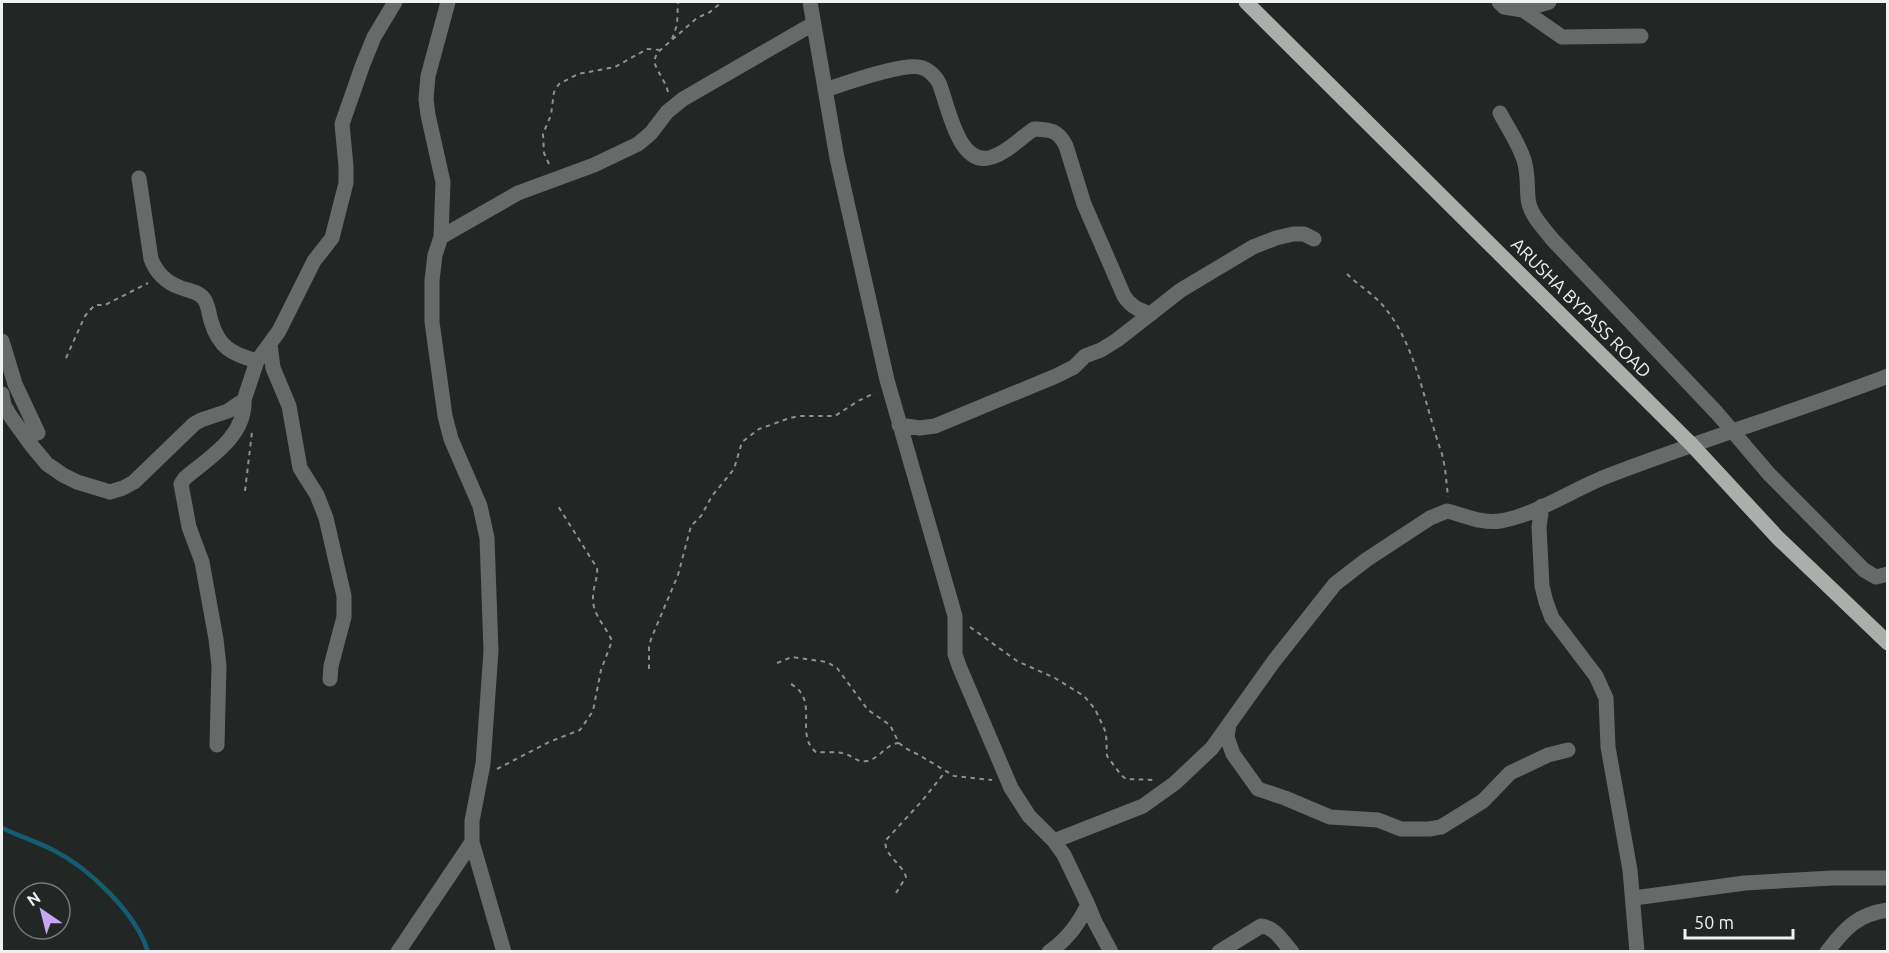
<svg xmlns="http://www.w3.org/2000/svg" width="1889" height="953" viewBox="0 0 1889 953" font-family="Ubuntu,sans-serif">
<rect width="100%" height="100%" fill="#222725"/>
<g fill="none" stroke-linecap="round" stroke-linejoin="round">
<path stroke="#155c73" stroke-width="4.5" d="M2,828C19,836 37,842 53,850C89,868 136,913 148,952"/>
<path stroke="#8d918f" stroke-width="2" stroke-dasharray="4.5 4.5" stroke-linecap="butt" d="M672,39L677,25L678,2
M668,92C665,80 657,72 654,61L657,53L697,18L710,12L722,2
M549,164L544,153L543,134L551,115L554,92L559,84L578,74L615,67L647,49L661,50
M1347,274C1359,286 1375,295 1385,308C1417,347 1425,407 1442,454L1445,468L1448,497
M66,358L85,316L91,309L95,305H105L148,283
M245,491L252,432
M970,627L1017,661L1055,678L1084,696L1095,709L1103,726L1106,733L1107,756L1121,775L1126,779L1154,780
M777,663L792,657L827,662L837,668L868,710L890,725L899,743L905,748L919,755L954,776L992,780
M649,669V647L651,639L678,575L691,526L701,516L712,496L734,469L742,442L759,429L790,418L800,416H835L858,401L875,393
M791,684C820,700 794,735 816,752C825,753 837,751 845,754C853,756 857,763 867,761C879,759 886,744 899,743
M497,769L549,742L580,730L593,711L601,670L612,641C606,626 592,615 593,597C593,587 598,578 597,568L558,506
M896,893L906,877C902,863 882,854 886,840L922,801L946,771"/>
<path stroke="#686a69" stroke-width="15" d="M448,2L428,76L426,99L428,115L443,182L441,237L435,255L432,280V322L445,416L451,439L480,506L487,538L491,651L483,764L472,821V842L504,952
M810,2L837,158L887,380L955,616V654L959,666L1011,788L1029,816L1054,841L1064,855L1088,905L1095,922L1111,952
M1499,2L1504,7L1523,10L1549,2
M1523,10L1562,37L1641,36
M825,90C844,84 906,61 923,68C929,70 936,77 939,83C948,104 958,169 992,157C1008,152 1020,138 1034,129C1051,130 1058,130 1066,146L1084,204L1124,296C1131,307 1139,310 1151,314
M1500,113C1508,128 1519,144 1524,160C1528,173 1527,185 1528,198C1529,214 1543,227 1552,239L1717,413L1769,474L1864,570L1876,577L1888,574
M139,178L151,259C156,272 166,282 179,287C188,291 199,291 204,299C208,304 209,314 211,321C219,348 232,354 257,361
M441,237L518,193L594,165L638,144L651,133L667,112L683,99L813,24
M2,341L15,384L38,433
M270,344L273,368L289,406L300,468L317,495L326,518L344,596V617L331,666L330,679
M2,394L4,405L11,417L32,446L47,464L63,475L77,482L110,492L123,488L134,482L194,424L201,420L228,411L244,400L257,361L279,331L314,261L332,238L346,183V166L342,124L363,64L374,37L395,2
M899,425L920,428L935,426L1056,376L1074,367L1085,356L1101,350L1117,340L1181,290L1253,247L1276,238L1293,234H1304L1314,239
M1542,506L1539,527L1542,586L1546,602L1552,618L1596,676L1606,698L1608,747L1630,870L1637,952
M1229,724L1227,737L1233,754L1258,789L1285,798L1330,817L1378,820L1401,829H1429L1441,827L1483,801L1510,773L1548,755L1568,750
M217,745L219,666L216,639L202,562L189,527L181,484L185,478C210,457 246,436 244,400
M1054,841L1143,806L1175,783L1212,748L1274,661L1335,584L1366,560L1430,518L1447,511C1465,515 1481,524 1500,521C1534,516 1572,490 1605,477C1698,441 1794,412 1888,376
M1634,898L1745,883L1832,878H1888
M398,952L472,842
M1049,952C1068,939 1078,924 1088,905
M1219,952L1261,926C1275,927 1283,942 1292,952
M1827,952C1845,928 1858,914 1888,910"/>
<path stroke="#abafac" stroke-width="15" d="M1246,2L1692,445L1778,538L1888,643"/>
</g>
<g text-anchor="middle" stroke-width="6" stroke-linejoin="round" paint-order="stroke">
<g font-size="18" fill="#eff2f1" stroke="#222725">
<text transform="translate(1581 308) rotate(45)" y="6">ARUSHA BYPASS ROAD</text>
</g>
</g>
<rect width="1889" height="953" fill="none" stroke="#eff2f1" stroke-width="6"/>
<g transform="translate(42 911) rotate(325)"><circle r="28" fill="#222725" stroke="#747877" stroke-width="1.5"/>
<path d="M0-4.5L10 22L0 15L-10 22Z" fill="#c6a6f0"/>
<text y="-9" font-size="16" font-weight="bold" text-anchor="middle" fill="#eff2f1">N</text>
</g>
<path d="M1685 929v9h108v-9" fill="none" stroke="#eff2f1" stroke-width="3"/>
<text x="1694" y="929" font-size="18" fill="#eff2f1" stroke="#222725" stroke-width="4.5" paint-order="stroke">50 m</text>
</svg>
